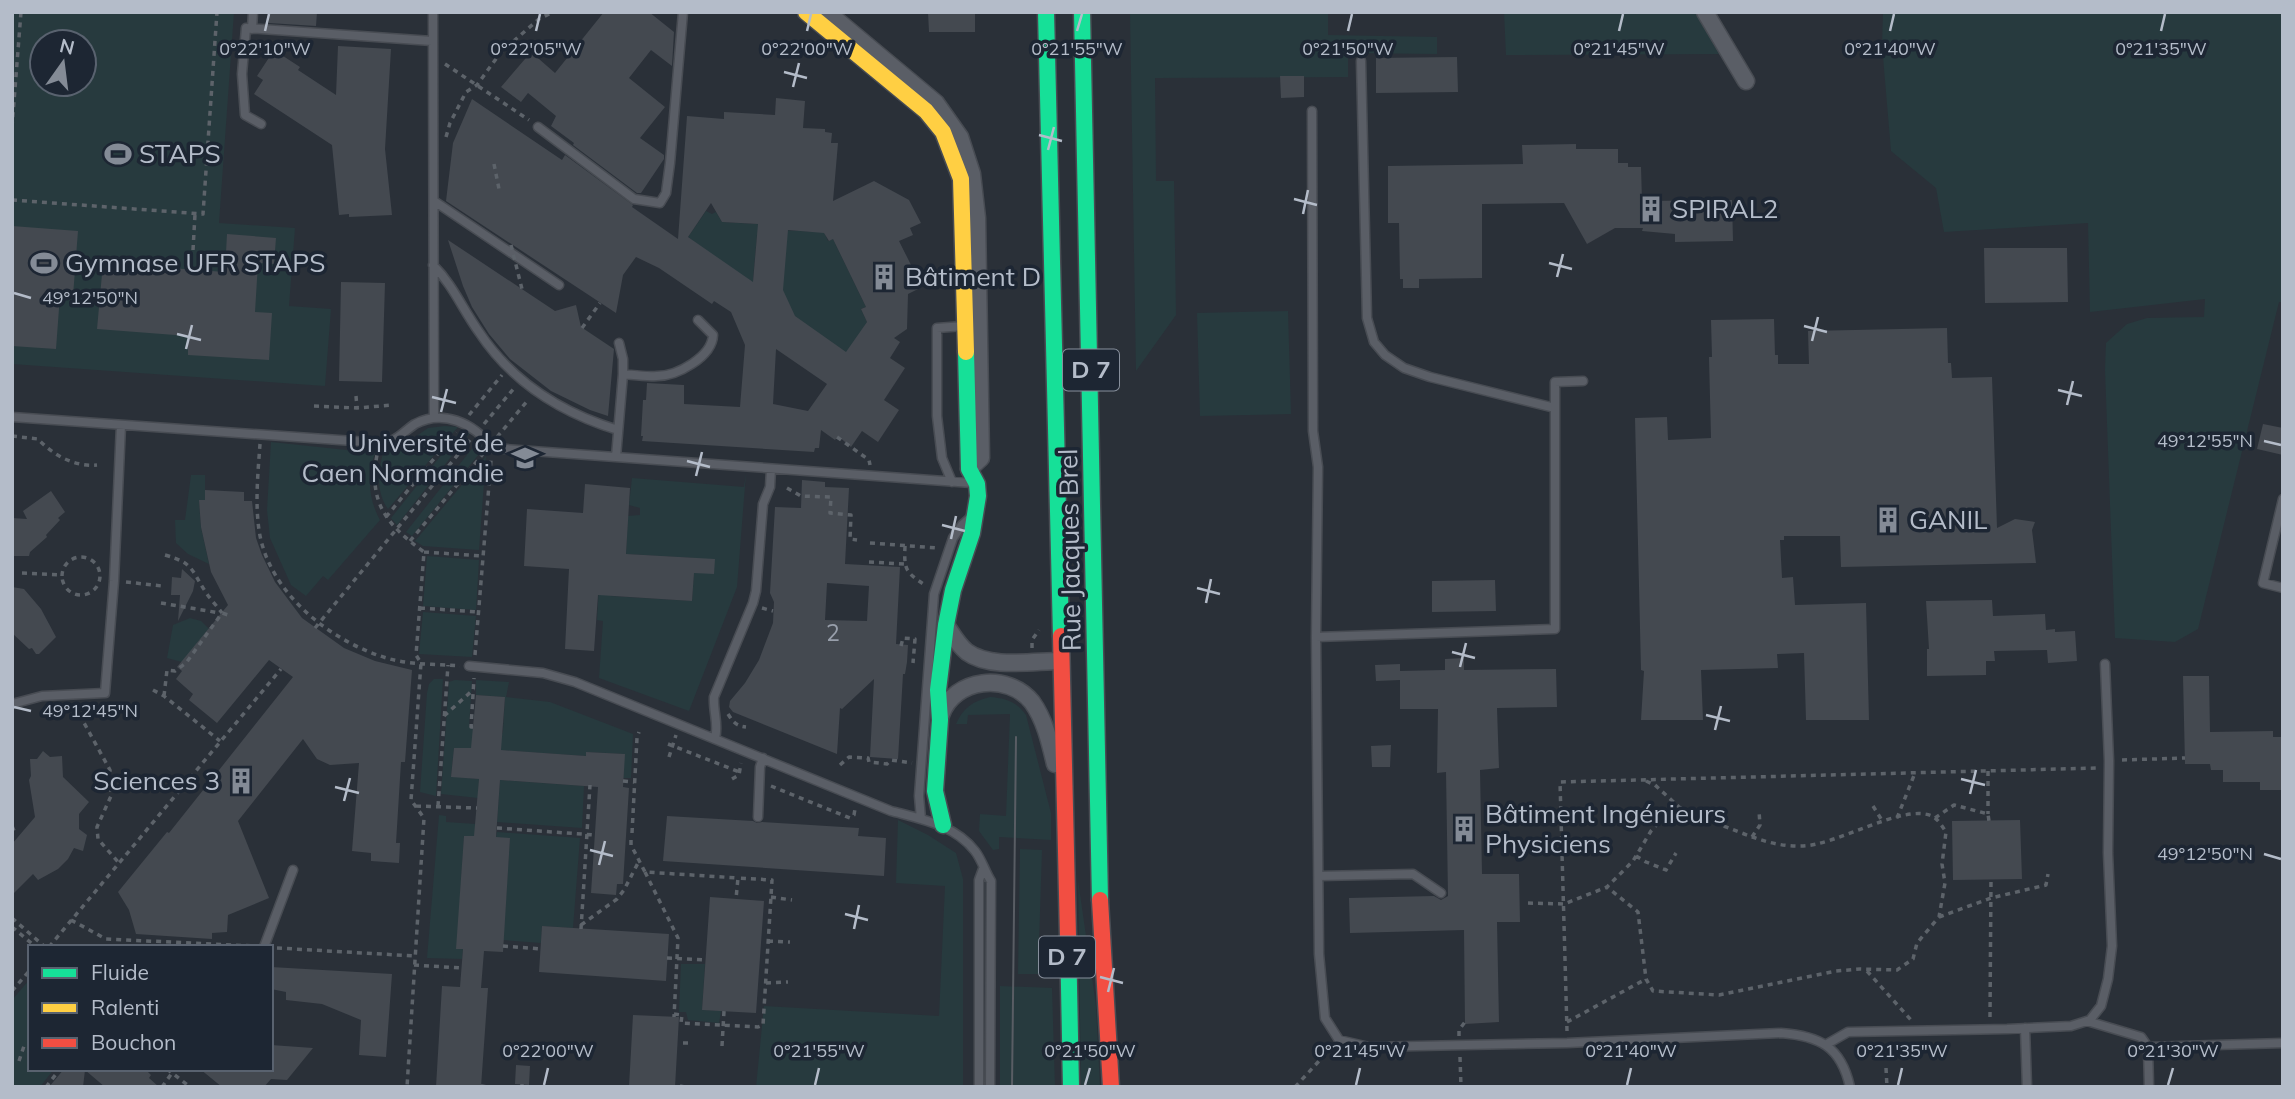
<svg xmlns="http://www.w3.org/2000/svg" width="2295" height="1099" viewBox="0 0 2295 1099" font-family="Mulish,sans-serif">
<rect width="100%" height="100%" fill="#2a3038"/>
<path fill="#273a3e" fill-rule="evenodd" d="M12,12H234L219,223L295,228L289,306L331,309L325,386L12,364ZM42,42H84V84H42Z
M1130,12H1328V35L1437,37V54L1348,53V77L1155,78L1156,181H1174L1176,315L1136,371Z
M1504,12H1695L1719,54L1506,55Z
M1883,12H2283V302H2279L2198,629L2175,642L2115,638L2105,370L2106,343L2127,324L2147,318L2204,317L2205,299L2090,312L2088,223L1944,232L1936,188L1891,151L1882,45Z
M706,211L712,214L716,212L722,222L772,225L757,235L753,279L756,288L688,237Z
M778,230L820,232L823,230L828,241L833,239L866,307L861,309L867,322L842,366L794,319L782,289Z
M1288,311L1291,414L1200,416L1197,313Z
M445,426L458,427L388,509C376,492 378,472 383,453L398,449L428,428Z
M463,428L470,433L397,525L391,518Z
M478,441L484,448L412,536L406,532Z
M271,442L375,453C367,476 368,498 380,520L328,580L323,576L306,596L291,585L270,538L267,510Z
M486,456L479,550L423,546L415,541Z
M746,473L737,587L689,711L599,678L603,621L597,620L599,585L611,596L692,601L695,558L626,554L628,516L640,515V508L629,505L632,478L744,487Z
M191,475H205V500L199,501L201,527L209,564L188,554L176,543L175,520H185Z
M427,556L479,560L476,610L423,606Z
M423,612L476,616L472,657L419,654Z
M190,618L201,621L209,629L182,662L167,658L173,625Z
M434,679H443L436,796L420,792L427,693L429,684Z
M455,680L472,681L469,727L473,729L481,749L454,748L451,776L479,779L478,798L441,794L449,682Z
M476,680L509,682L506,697L550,702L633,734L631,778H623L624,754L587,752L586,756L497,750L503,731L505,697L476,695Z
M990,697C1005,698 1017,702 1026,715L1051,813V840L999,837V849L993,850L979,831L980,814L1006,816L1010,714L968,715L967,724H956C963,708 973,701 990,697Z
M500,780L584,786L582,828L497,822Z
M439,815L446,816V822L476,824L475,836H464L457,949H463L462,959L427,958Z
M898,820L928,835L956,853L963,879V1087H756L764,1006L939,1016L945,886L896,883Z
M497,832L580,838L573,928L542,926L541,943L503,940L510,839L496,837Z
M1020,849L1042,850L1038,974H1018Z
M1078,880L1096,1006L1100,1087H1081Z
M681,964H705L702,1010L721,1011L719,1023L688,1020L686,1012H679Z
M30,979V1069H54L40,1087H12V1000Z
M1000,986L1052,988L1055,1087H1000Z"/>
<path fill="#444950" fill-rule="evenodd" d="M269,12H317L316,26L269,23Z
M604,12H649L674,32L672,66L651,50L629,78L665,107L640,138L664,155V159L641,193H637L573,145L574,143L551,126L556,116L528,93L521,102L501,87L531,52L555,73Z
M928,12H975V32H929Z
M338,46L391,49L385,149L392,215L349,217V214L339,215L332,145L254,94L263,80L257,76L272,53L280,54L300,67L298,70L336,95Z
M1457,57L1458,92L1376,93V58Z
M1280,76H1304V97L1281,98Z
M776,98L805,101L803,128L825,129V132L832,133L831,143H838L833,201L874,181L909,200L921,223L910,228L913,235L899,241L922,287L908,294L907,329L894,338L900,342L890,358L905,368L884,400L899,410L878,442L862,431L851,447L838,436L835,440L821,430L819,448H815L814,452L642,441L643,436H641L643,400H646L647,383L684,385V404L740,407L745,345L731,312L714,301L712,304L659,268L636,257L623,275L616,313L446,201L453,143L472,99L562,160L565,155L633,205L632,207L678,239L687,116L724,119V112L775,115ZM711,203L722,222L758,224L753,282L688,237ZM788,230L824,233L829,241L833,239L866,307L861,309L867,322L846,352L795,316L783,290ZM776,349L827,384L808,411L773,404Z
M1576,144V149H1618V163H1628V167H1641L1642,201L1732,200L1733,241L1675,242V234L1642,231L1643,228H1615L1587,244L1564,203L1482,204V278L1419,279V288H1403V279H1400L1399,223H1388V166L1523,164L1522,145Z
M12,226L78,231L73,296L60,295L56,349L12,346Z
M227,234L276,238L274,264L258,263L255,312L272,313L269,360L188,355V336L97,329L103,263L225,272Z
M448,240L555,311L576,305L581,327L614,349L608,416L590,410L551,391L510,359L489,334L472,307L463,286Z
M1984,248H2067L2068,302L1985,303Z
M341,282L385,283L382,382L339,381Z
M1774,319L1775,355H1778V364H1809L1808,331L1947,328L1948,363H1951L1952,378L1992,377L1997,528L2015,519L2035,522L2032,530L2036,563L1841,567L1840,536H1784V540H1780L1782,578L1793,577L1795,605L1866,603L1869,720H1806L1804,653L1777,654L1778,668L1701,670L1703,720H1641L1644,671L1641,670L1635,418L1667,417L1668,440L1711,438L1709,357H1712L1711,320Z
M2263,424L2283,428V455L2257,449Z
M802,480L825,482V487L849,488L845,564L900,567L896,644L908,645L907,662L905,674H903L898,759L870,757L874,679L842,709L840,708L837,754L733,712L729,707L730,701L745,683L759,660L773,623L774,602L770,593L775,507L801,508ZM827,583L869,586L867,621L825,620Z
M585,484L630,488L626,554L715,559L714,574L694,573L692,601L598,595L594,651L565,649L569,569L524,566L527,509L583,513Z
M205,490L244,492V501H252L256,538L262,555L275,582L302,618L344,648L375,661L412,670L405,762H401L396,843H400L399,863L371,861V853L352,851L359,763L330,765L317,759L303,739L238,821L269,898L228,915L227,932L212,933V939L136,934L129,910L118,892L167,832L169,833L293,677L269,660L217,723L189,700L193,694L176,679L182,671L177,667L228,605L211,572L201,527L199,500H205Z
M51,491L65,512L58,518L60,520L46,535L47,537L30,552L29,556H12V518L27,519L23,511Z
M182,569L195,581L193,591L178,621L180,595H171L172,577L181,578Z
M1495,580L1496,611L1432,612V581Z
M12,587L24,589L41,609L56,637L39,654H36L32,648L29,649L12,633Z
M1992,600L1993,616L2045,614L2046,630L2055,629V632L2075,631L2077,661L2048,663L2047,650L1994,651L1995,661H1986V675L1927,676V649H1929L1926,601Z
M1464,658V670L1556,669L1557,707L1497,708L1499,768L1480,770L1482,874H1519L1520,922H1497L1499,1022L1465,1024L1464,930L1350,933L1349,898L1434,896L1441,900L1448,896L1446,772L1437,773L1438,709H1400V680L1376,681L1375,665L1400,664V671L1445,670V659Z
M2183,676H2209L2210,732L2273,731V737H2283V790H2260V782H2223V770H2211L2210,764H2185Z
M476,695L505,697L501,750L586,756V752L625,754L623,787L629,788L623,884H617L616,895L591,893L598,787L500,780L496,837L510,838L503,952L484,951L481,988H488L481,1087H436L442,986L460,987L463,949H456L464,836H474L479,779L451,777L454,748H471Z
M1391,745L1390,767H1372L1371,746Z
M43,751L50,757L62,756L63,777L89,802L79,814V829L87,835L83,851L74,848L68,859L58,869L38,880L33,874L12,895V844L35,817L29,780L31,776L30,759H37Z
M667,816L753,821L757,823L762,822L859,828L858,836L886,838L884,876L663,861Z
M2020,820L2022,879L1953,880L1952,821Z
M710,897L764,901L756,1013L702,1010Z
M542,926L669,934L666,981L539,972Z
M271,967L392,974L386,1057L359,1055L361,1020L322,1004L286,1000V992L271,989Z
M633,1015L679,1017L675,1087H629Z
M271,1045L313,1048L287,1080L271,1079L264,1087H222L200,1069H271Z
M516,1065L530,1066L529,1085L515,1084Z
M64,1069H145L151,1075L149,1078L159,1087H105L85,1070L83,1087H49Z"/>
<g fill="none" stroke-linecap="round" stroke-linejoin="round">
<g stroke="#484c53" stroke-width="11">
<path id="lane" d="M433,12L434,416
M252,29L253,12
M1361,61L1367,318L1374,342L1385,355L1404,368L1430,377L1555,408
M1312,111L1313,431L1318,467L1316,637
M261,124L245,115L242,74L246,28L432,41
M538,127L634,199L660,203L666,193L670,163L683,12
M434,201L559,285
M433,265C453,285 463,310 479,332C512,382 562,413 618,430
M619,343L623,359V374
M1583,381L1555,382V629L1316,637L1319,954L1325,1018L1339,1040L1369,1047L1567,1043L1781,1033C1819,1036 1841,1046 1850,1087
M12,417L382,443C395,443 404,431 415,424C443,409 474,423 492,448L972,483
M616,457L623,374C634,375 645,377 657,376C677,376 712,357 713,335L698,320
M952,482L942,458L937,416V328L964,326
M2283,499L2263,583L2283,588
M469,666L543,673L575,682L891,811C921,819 955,825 975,851C982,860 985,872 991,881L990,1087
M12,704L42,696L105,693L114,581L121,425
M715,738C719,726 713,711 714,697L753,603L756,591L763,504L770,487L771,469
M758,817L760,767L763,758
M921,819L919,796L934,594L953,538L962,525L970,518
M1319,876L1413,874L1441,893
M264,947L293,870
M2087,1021L2141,1037L2148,1047L2149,1087
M2025,1028L2027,1087
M1827,1044L1848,1032L2007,1029L2071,1026L2090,1020L2101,1006L2108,979L2112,946L2108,853L2109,761L2105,664
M2148,1047L2283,1043
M979,1087V880L983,869"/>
</g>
<g stroke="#484c53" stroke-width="19">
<path id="street" d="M827,12L936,103L960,137L972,174L977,218L981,458L969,469
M1705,12L1746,81
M946,625C952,634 958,645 967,652C990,669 1034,661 1061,661
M941,715C954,678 1008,672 1032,702C1045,720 1050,743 1055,764"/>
</g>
<g stroke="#484c53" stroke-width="19">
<path id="fast" d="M1046,12L1061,636
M1082,12L1100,900
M943,825L935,791L940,720L938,690L946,625L953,590L972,533L978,496L977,484L969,469L966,352
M1068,937L1071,1087"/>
</g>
<g stroke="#484c53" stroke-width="19">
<path id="slow" d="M806,12L926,111L943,132L961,179L966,352"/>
</g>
<g stroke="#484c53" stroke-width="19">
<path id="jam" d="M1061,636L1068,937
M1100,900L1111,1087"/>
</g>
<path stroke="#5d636a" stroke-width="3.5" stroke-dasharray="5 5" stroke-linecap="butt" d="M445,64L529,120
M12,127L21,12
M446,137L450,123L466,92L477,85L501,52L539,19L553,12
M494,164L499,189
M12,200L203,214L217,12
M193,250L195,214
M582,328L600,303
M356,396L357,408
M314,406L357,408L393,405
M469,415L502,375
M484,424L515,387
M12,436L38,439C53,455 74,467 97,465
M497,437L528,400
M837,437L869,460L870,465
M260,444C258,472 255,502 259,530C268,593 332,643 390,659C412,665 437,664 460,666
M377,455C368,503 387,525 424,552L416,655L421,663L411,800L424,818L407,1087
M787,488L801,496L831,497L830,513L851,515L850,539L857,540
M386,517L456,432
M410,541L483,454
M870,543L938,548
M905,546C904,569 905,572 925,585
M424,552L483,556
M165,555C193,563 191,569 205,591C210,599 217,606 222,613
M62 576a19 19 0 1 1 38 0a19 19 0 1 1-38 0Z
M869,562L904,564
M22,573L61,575
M126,582L162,586
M161,603L220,613
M420,608L479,612
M762,608L773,611
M315,628L470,440
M901,646L903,638L915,639L913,663
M1032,648V640L1039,630
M475,655L491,460
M153,690L164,696L220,741
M164,696L167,670L175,671L186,663L222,613L228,615
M80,704L83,721L110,770L111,796L97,827L98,839L119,863
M728,714C733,722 736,726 746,727
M444,716L474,689
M473,727H471L474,678
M668,744L742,773
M669,757L676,735
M2122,760L2185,758
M840,765L849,757L868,758L869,762L887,764L891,760L912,763
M1988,771V814
M732,779L739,775L741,763
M623,781L634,782
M1646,781L1655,785L1679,807
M771,786L850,818L854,815L855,809
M416,806L477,808
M438,806L448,665
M1873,806L1883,822
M1897,818L1915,773
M1935,818L1954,805L1988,814L1989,821
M12,826L15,833
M497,828L595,835
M632,833L637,738L639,732
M1752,837L1760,825L1759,811
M631,840V845L645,872L738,878
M1636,856L1646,862L1666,870L1676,853
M645,872L678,938L674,1017
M771,897L792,900
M1528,903L1564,904L1607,887L1633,861L1651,831L1665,815L1679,807C1691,814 1705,819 1718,824C1746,834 1771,847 1801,846C1837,846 1902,803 1932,816C1938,819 1942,826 1946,832L1942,864L1945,883L1939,917L1917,943L1913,959L1897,970L1860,969L1836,971L1719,995L1653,991L1646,979L1638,912L1607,887
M1939,917L1991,898L2046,885L2048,874
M12,918L45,947
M71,920L106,939L254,946
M581,925L617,899L624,890L639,861
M12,927L36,947
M581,929L590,785
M768,941L790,942
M503,946L541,949
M49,947L281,669
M277,948L415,956
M667,958L705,960
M414,965L461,968
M1867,971L1911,1020
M766,983L788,982
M12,991L30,970
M674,1014L682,1015L681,1023L758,1027L763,1025L772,880L738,878L736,899
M1990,1017L1991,879
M1567,1022L1646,979
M1567,1031L1560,782L2098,768
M1459,1036V1030L1465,1022
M683,1043H690
M722,1046L724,1011
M1460,1057L1461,1087
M19,1061L24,1046
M1886,1068L1887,1087
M167,1069L190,1087
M481,1086L488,1087
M680,1086L685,1087
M46,1087L60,1069
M162,1087L172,1073
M522,1087V1084
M1295,1087L1332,1047"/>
<use href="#lane" stroke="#5a5e66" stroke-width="8"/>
<use href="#street" stroke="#5a5e66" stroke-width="16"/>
<use href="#fast" stroke="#16e098" stroke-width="16"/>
<use href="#slow" stroke="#ffcf43" stroke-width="16"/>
<use href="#jam" stroke="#f24e42" stroke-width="16"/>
<path stroke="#595d64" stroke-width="2" d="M1012,1087L1016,737"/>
<path stroke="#5d636a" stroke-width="3.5" stroke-dasharray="5 5" stroke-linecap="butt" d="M511,245L522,289"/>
</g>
<path fill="none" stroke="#b4bcc9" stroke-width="2.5" d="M265,31L269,14M536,31L540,14M807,31L811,14M1077,31L1082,14M1348,31L1352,14M1619,31L1623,14M1890,31L1894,14M2161,31L2165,14M784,72L807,78M793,87L799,63M1039,135L1062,141M1048,150L1054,127M1294,199L1317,205M1303,214L1308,190M1549,263L1572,269M1557,277L1563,254M14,293L31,298M1804,326L1827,332M177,334L201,340M1812,341L1818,317M186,349L192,325M2058,390L2082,396M432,397L456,403M2067,405L2073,381M441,412L447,389M2264,441L2281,445M687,461L710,467M696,476L702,452M942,525L965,531M951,539L956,516M1197,588L1220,594M1206,603L1211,579M1452,652L1475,658M1460,667L1466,643M14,707L31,711M1706,715L1730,721M1715,730L1721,706M1961,779L1985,785M335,787L359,793M1970,794L1976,770M344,801L350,778M590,850L613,856M2264,854L2281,859M599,865L605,841M845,914L868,920M854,929L859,905M1100,977L1123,983M1108,992L1114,968M544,1085L548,1068M815,1085L819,1068M1085,1085L1090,1068M1356,1085L1360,1068M1627,1085L1631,1068M1898,1085L1902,1068M2168,1085L2173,1068"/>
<defs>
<g id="stadium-bare" transform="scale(2.1)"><path d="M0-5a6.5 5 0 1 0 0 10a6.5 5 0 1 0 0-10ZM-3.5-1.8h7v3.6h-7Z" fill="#848b96" stroke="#1d2633" stroke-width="2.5" paint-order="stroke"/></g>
<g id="building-bare" transform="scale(2.1)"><path d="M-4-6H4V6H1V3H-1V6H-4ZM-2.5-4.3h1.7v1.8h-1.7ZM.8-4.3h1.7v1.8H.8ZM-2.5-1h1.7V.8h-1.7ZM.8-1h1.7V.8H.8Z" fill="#848b96" stroke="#1d2633" stroke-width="2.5" paint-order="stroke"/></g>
<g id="university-bare" transform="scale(2.1)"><path d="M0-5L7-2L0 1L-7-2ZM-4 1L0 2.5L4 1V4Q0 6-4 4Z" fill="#848b96" stroke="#1d2633" stroke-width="2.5" paint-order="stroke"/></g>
</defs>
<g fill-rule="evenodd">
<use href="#stadium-bare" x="118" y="154"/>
<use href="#building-bare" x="1651" y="209"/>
<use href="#stadium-bare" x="44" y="263"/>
<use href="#building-bare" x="884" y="277"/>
<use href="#university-bare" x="525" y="458"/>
<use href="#building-bare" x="1888" y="520"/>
<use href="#building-bare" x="241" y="781"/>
<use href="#building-bare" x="1464" y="829"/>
</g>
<g text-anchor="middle" stroke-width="7" stroke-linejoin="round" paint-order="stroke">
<g font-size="23" fill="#989fab">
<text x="833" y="641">2</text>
</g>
<g fill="#1d2633" stroke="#878f9c" stroke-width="2">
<rect x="1063" y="349.5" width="56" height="41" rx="5"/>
<rect x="1039" y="936.5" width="56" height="41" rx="5"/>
</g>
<g font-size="24" font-weight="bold" fill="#b4bcc9">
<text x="1091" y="378">D 7</text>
<text x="1067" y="965">D 7</text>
</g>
<g font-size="26" fill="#b4bcc9" stroke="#1d2633" text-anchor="start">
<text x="139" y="163">STAPS</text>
<text x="1672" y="218">SPIRAL2</text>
<text x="65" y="272">Gymnase UFR STAPS</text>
<text x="905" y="286">Bâtiment D</text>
<text x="504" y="452" text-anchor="end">Université de<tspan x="504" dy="30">Caen Normandie</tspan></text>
<text x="1909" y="529">GANIL</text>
<text x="220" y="790" text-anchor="end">Sciences 3</text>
<text x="1485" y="823">Bâtiment Ingénieurs<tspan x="1485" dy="30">Physiciens</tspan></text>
</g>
<g font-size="26" fill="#b4bcc9" stroke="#1d2633">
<text transform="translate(1070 550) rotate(-91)" y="9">Rue Jacques Brel</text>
</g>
</g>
<g font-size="18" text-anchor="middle" fill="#b4bcc9" stroke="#1d2633" stroke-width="7" stroke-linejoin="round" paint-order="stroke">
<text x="536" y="55">0°22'05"W</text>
<text x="807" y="55">0°22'00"W</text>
<text x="1077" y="55">0°21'55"W</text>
<text x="1348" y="55">0°21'50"W</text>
<text x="1619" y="55">0°21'45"W</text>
<text x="1890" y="55">0°21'40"W</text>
<text x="2161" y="55">0°21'35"W</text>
<text x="265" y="55">0°22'10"W</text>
<text x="90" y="304">49°12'50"N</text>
<text x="2205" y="447">49°12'55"N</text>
<text x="90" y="717">49°12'45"N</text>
<text x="2205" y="860">49°12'50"N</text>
<text x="548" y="1057">0°22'00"W</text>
<text x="819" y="1057">0°21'55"W</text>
<text x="1090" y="1057">0°21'50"W</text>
<text x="1360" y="1057">0°21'45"W</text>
<text x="1631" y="1057">0°21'40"W</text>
<text x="1902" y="1057">0°21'35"W</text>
<text x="2173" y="1057">0°21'30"W</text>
</g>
<rect width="2295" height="1099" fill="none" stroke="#b4bcc9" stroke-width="28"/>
<rect x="28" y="945" width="245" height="126" fill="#1d2633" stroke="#59626f" stroke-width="2"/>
<rect x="42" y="968" width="35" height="10" fill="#16e098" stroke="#59626f" stroke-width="2"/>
<text x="91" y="980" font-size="21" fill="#b4bcc9">Fluide</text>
<rect x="42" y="1003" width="35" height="10" fill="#ffcf43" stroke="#59626f" stroke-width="2"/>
<text x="91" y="1015" font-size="21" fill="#b4bcc9">Ralenti</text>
<rect x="42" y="1038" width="35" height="10" fill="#f24e42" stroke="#59626f" stroke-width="2"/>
<text x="91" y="1050" font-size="21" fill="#b4bcc9">Bouchon</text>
<g transform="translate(63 63) rotate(14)"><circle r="33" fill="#1d2633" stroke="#59626f" stroke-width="2"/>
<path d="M0-5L12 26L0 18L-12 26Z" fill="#848b96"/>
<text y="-10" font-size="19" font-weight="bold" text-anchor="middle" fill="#b4bcc9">N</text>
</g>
</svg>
